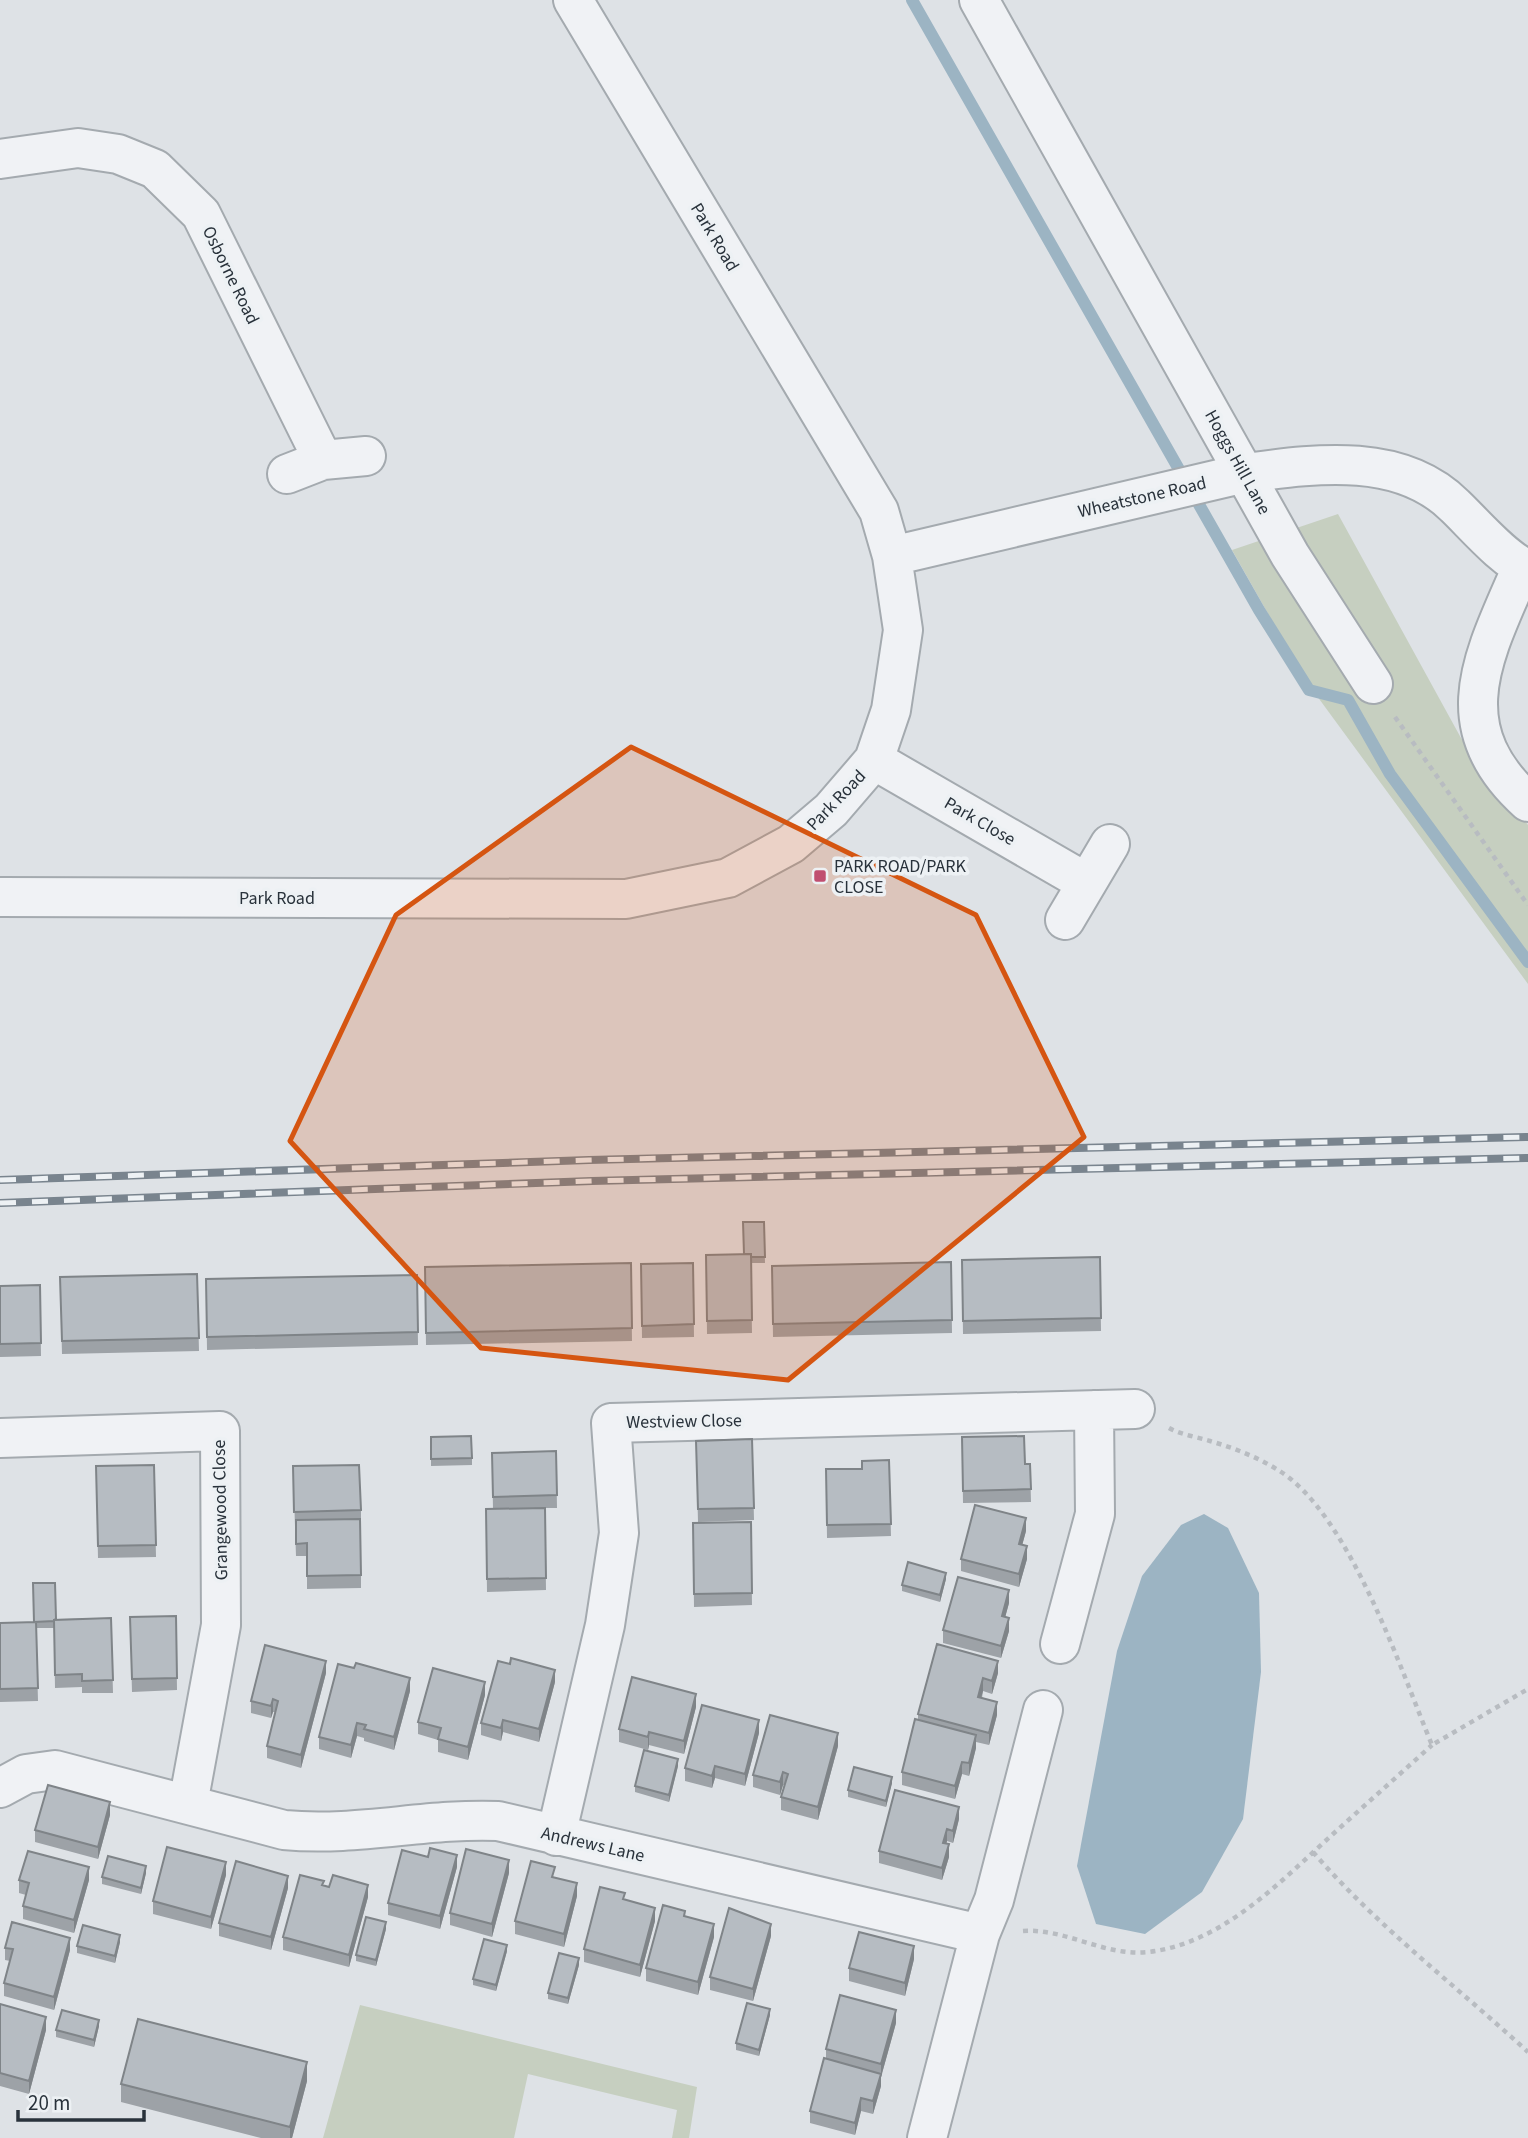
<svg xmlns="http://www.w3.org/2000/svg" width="1528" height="2138" viewBox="0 0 1528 2138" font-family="'Source Sans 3',sans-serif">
<rect width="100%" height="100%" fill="#dee2e6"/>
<path fill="#c6cfc0" d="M1338,514L1461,738L1528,825V984L1306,681L1232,550Z
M360,2005L697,2087L689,2138H672L677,2110L528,2074L514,2138H323Z"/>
<path fill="#9cb4c3" d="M1204,1514L1228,1528L1259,1593L1261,1672L1243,1819L1202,1892L1145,1934L1096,1924L1077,1866L1117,1651L1142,1576L1181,1525Z"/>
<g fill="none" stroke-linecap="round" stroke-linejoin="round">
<path stroke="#9cb4c3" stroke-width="12" d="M912,0L1259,610L1309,690L1348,700L1390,774L1528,962"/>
<g stroke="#a4aaaf" stroke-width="42">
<path id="minor" d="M979,0L1290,555L1373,684
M0,159L78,148L118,154L155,169L201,214L323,460
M287,474L323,460L366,456
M892,556L1245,473C1314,464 1400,451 1455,506C1473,523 1505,561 1528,569
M1522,567C1484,655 1443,726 1528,802
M874,760L1087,883
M0,897L626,899L728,878L791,844L831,810L874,760L891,710L903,630L892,556L879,511L573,0
M1065,920L1110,844
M0,1438L220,1431L221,1625L188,1804
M1060,1644L1095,1514L1094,1410
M0,1788L26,1774L55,1770L284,1830C356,1837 426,1818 498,1821L980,1934L927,2138
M556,1836L605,1625L619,1533L611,1423L1135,1409
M980,1934L994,1900L1043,1710"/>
</g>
<path stroke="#b8bcc1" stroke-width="4.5" stroke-dasharray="5 5" stroke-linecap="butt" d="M1395,717L1528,905
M1169,1428C1182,1435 1197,1437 1210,1441C1234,1448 1257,1457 1278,1470C1349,1513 1400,1668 1432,1745L1528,1689
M1313,1852C1377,1926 1456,1986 1528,2052
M1023,1931C1066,1928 1105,1957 1148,1952C1222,1944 1281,1881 1333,1834C1366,1804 1399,1775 1432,1745"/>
<use href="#minor" stroke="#f0f2f5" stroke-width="38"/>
<g stroke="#79848e" stroke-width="8">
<path id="rail" d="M0,1180L589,1160L1528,1137
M0,1203L592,1181L1528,1158"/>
</g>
<use href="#rail" stroke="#edf1f4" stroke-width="5" stroke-dasharray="16" stroke-linecap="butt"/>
</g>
<path fill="#9da2a7" d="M764,1222L765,1263H751L752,1333L707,1334L706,1255L744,1254Z
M1100,1257L1101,1331L963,1334L962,1260Z
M951,1262L952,1333L773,1337L772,1266Z
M631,1263L632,1341L426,1345L425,1267Z
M693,1263L694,1337L642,1338L641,1264Z
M197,1274L199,1351L62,1354L60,1277Z
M417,1275L418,1345L207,1350L206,1279Z
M40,1285L41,1356L0,1357V1286Z
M431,1437L472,1458V1465L431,1466Z
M962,1437L1025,1464H1030L1031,1502L963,1503Z
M752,1439L754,1520L698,1522L696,1441Z
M556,1451L557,1508H545L546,1590L487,1592L486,1509H493L492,1453Z
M889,1460L891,1536L827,1538L826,1469H862Z
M154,1465L156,1557L98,1558L96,1466Z
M293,1466L361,1510V1588L307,1589V1556H296Z
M751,1522L752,1605L694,1607L693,1523Z
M1026,1531L1022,1545L1027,1559L1019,1587L961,1571V1559Z
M946,1579L940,1602L902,1591V1585Z
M1009,1603L1005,1617L1009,1631L1001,1658L943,1643V1630Z
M176,1616L177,1690L132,1692L130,1617Z
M111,1618L113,1693H82V1687L55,1688L54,1628H36L38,1701L0,1702V1623L34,1622L56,1619Z
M937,1644L998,1673L992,1694L983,1691L982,1698L997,1715L989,1745L976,1742V1748L969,1776L962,1774L955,1799L902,1785V1772L918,1720V1714Z
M326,1673L301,1768L267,1758V1746L275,1712H273L271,1718L251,1713V1701Z
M555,1682L539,1742L503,1732L501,1741L481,1735V1723Z
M410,1691L394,1750L364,1741V1738L357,1736L351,1758L319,1749V1737Z
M485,1695L468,1760L438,1752V1740L418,1734V1722Z
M696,1707L684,1754L649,1745L648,1750L619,1742V1729Z
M759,1733L745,1786L715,1778L712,1788L685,1781V1768Z
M838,1746L818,1820L781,1810V1797L785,1786L783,1785L780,1795L753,1787V1775Z
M678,1766L669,1802L635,1792V1786Z
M892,1783L886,1807L848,1797V1790Z
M110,1815L98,1859L35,1842V1830Z
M959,1819L953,1843L947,1841L946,1844L949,1857L942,1880L879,1863V1851Z
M457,1867L440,1929L388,1915V1903Z
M146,1873L141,1894L102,1884V1877Z
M509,1873L492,1937L450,1925V1913Z
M226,1875L211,1929L153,1914V1901Z
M555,1877L577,1896L564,1947L515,1934V1921Z
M19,1880H89L74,1933L23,1919V1906L26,1895L19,1893Z
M324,1886L368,1897L349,1967L283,1950V1937Z
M288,1888L271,1950L219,1936V1923Z
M625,1900L655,1921L640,1977L584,1962V1949Z
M685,1916L714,1937L698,1995L646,1981V1968Z
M386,1929L376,1966L356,1961V1955Z
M771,1936L753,2001L710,1990V1977Z
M120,1942L115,1963L77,1953V1946Z
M5,1948L70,1950L54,2010L4,1996V1983L10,1961L5,1960Z
M507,1951L496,1991L473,1985V1979Z
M914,1959L905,1996L849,1981V1968Z
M579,1965L568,2004L548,1999V1993Z
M0,2004L46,2030L29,2094L0,2086Z
M770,2015L759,2056L736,2050V2043Z
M896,2023L881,2077V2086L873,2114L861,2111L855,2135L810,2123V2111L826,2059V2049Z
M99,2026L94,2047L56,2037V2030Z
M307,2081L292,2138H261L121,2102V2084Z"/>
<path fill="#7f8488" d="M1026,1518V1531L1019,1557V1544Z
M1027,1546V1559L1019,1587V1574Z
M946,1573V1579L940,1602V1595Z
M1009,1590V1603L1002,1629V1616Z
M1009,1618V1631L1001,1658V1646Z
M326,1661V1673L301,1768V1755Z
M998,1661V1673L992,1694V1681Z
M555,1670V1682L539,1742V1729Z
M410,1678V1691L394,1750V1737Z
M983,1678V1691L978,1709V1697Z
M485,1682V1695L468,1760V1747Z
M696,1694V1707L684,1754V1741Z
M273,1699V1712L271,1718V1706Z
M997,1702V1715L989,1745V1733Z
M503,1720V1732L501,1741V1728Z
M759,1720V1733L745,1786V1774Z
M357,1723V1736L351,1758V1745Z
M649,1732V1745L648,1750V1737Z
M838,1733V1746L818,1820V1807Z
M976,1735V1748L969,1776V1763Z
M678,1759V1766L669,1802V1795Z
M962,1762V1774L955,1799V1786Z
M715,1766V1778L712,1788V1776Z
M783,1772V1785L780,1795V1782Z
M892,1777V1783L886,1807V1801Z
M110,1802V1815L98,1859V1847Z
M959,1807V1819L953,1843V1831Z
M947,1829V1841L943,1855V1843Z
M949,1844V1857L942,1880V1868Z
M457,1855V1867L440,1929V1916Z
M509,1860V1873L492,1937V1924Z
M226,1862V1875L211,1929V1917Z
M146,1866V1873L141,1894V1888Z
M89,1867V1880L74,1933V1920Z
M288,1876V1888L271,1950V1937Z
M577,1883V1896L564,1947V1934Z
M368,1885V1897L349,1967V1955Z
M655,1908V1921L640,1977V1965Z
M386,1922V1929L376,1966V1960Z
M714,1924V1937L698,1995V1982Z
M771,1924V1936L753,2001V1989Z
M120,1935V1942L115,1963V1956Z
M70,1938V1950L54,2010V1997Z
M507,1945V1951L496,1991V1985Z
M914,1946V1959L905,1996V1983Z
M579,1958V1965L568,2004V1998Z
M770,2009V2015L759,2056V2050Z
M896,2010V2023L881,2077V2064Z
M46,2017V2030L29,2094V2081Z
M99,2020V2026L94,2047V2040Z
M307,2062V2081L292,2138H290V2127Z
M881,2074V2086L873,2114V2101Z
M861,2098V2111L855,2135V2123Z"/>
<path fill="#b6bcc2" stroke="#7f8488" stroke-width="2" d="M743,1222H764L765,1257H751V1254H744Z
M751,1254L752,1320L707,1321L706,1255Z
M1100,1257L1101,1318L963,1321L962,1260Z
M951,1262L952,1320L773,1324L772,1266Z
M631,1263L632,1328L426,1333L425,1267Z
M693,1263L694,1324L642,1326L641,1264Z
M197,1274L199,1338L62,1341L60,1277Z
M417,1275L418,1332L207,1337L206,1279Z
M40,1285L41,1343L0,1344V1286Z
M471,1436L472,1458L431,1459V1437Z
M1024,1436L1025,1464H1030L1031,1489L963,1491L962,1437Z
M752,1439L754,1508L698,1509L696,1441Z
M556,1451L557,1495L493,1497L492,1453Z
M889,1460L891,1524L827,1525L826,1469H862V1461Z
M154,1465L156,1545L98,1546L96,1466Z
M359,1465L361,1510L294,1512L293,1466Z
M975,1505L1026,1518L1019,1544L1027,1546L1019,1574L961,1559Z
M545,1508L546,1578L487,1579L486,1509Z
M360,1519L361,1575L307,1576V1543L296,1544V1520Z
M751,1522L752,1593L694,1594L693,1523Z
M908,1562L946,1573L940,1595L902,1585Z
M958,1577L1009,1590L1002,1616L1009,1618L1001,1646L943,1630Z
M33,1583H55L56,1619L54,1620V1621L34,1622Z
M176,1616L177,1678L132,1679L130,1617Z
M111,1618L113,1680L82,1681V1674L55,1675L54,1620Z
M36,1622L38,1688L0,1689V1623Z
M937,1644L998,1661L992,1681L983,1678L978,1697L997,1702L989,1733L918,1714Z
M265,1645L326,1661L301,1755L267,1746L278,1701L273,1699L271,1706L251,1701Z
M511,1658L555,1670L539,1729L503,1720L501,1728L481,1723L498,1661L510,1664Z
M356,1663L410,1678L394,1737L364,1729L366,1725L357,1723L351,1745L319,1737L338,1664L354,1668Z
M433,1668L485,1682L468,1747L438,1739L441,1728L418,1722Z
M632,1677L696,1694L684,1741L649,1732L648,1737L619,1729Z
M702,1705L759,1720L745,1774L715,1766L712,1776L685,1768Z
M770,1715L838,1733L818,1807L781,1797L788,1774L783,1772L780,1782L753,1775Z
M915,1719L976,1735L969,1763L962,1762L955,1786L902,1772Z
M644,1750L678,1759L669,1795L635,1786Z
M854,1767L892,1777L886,1801L848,1790Z
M48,1785L110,1802L98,1847L35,1830Z
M895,1790L959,1807L953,1831L947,1829L943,1843L949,1844L942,1868L879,1851Z
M167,1847L226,1862L211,1917L153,1901Z
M430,1848L457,1855L440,1916L388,1903L402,1850L428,1857Z
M466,1849L509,1860L492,1924L450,1913Z
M28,1851L89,1867L74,1920L23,1906L29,1883L19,1880Z
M108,1856L146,1866L141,1888L102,1877Z
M236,1861L288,1876L271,1937L219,1923Z
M531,1861L555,1867L552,1877L577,1883L564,1934L515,1921Z
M300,1875L324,1881L322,1885L329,1887L333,1875L368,1885L349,1955L283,1937Z
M600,1887L625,1893L623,1899L655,1908L640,1965L584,1949Z
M663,1905L685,1911L684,1916L714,1924L698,1982L646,1968Z
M729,1908L771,1924L753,1989L710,1977Z
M366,1917L386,1922L376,1960L356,1955Z
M12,1922L70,1938L54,1997L4,1983L13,1949L5,1948Z
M83,1925L120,1935L115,1956L77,1946Z
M859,1932L914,1946L905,1983L849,1968Z
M484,1939L507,1945L496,1985L473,1979Z
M559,1953L579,1958L568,1998L548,1993Z
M840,1995L896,2010L881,2064L826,2049Z
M747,2003L770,2009L759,2050L736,2043Z
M0,2004L46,2017L29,2081L0,2073Z
M62,2010L99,2020L94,2040L56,2030Z
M138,2019L307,2062L290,2127L121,2084Z
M824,2058L881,2074L873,2101L861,2098L855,2123L810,2111Z"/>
<path fill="#d55511" fill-opacity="0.2" stroke="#d55511" stroke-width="5" stroke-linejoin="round" d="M631,747L976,915L1084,1137L788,1380L481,1348L290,1141L396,915Z"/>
<rect fill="#c04e70" stroke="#edf1f4" stroke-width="2.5" x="813" y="869" width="14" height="14" rx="3.5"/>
<g text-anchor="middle" stroke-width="7" stroke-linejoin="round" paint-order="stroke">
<g font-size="18" fill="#29323b" stroke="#edf1f4">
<text transform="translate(715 237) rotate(59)" y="6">Park Road</text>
<text transform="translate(231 275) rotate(64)" y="6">Osborne Road</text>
<text transform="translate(1238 462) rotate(61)" y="6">Hoggs Hill Lane</text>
<text transform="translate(1142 497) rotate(-13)" y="6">Wheatstone Road</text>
<text transform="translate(836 800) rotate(-46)" y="6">Park Road</text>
<text transform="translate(980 821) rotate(30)" y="6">Park Close</text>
<text x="277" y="904">Park Road</text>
<text transform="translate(684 1421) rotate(-1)" y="6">Westview Close</text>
<text transform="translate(220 1510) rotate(-91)" y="6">Grangewood Close</text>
<text transform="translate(593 1844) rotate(13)" y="6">Andrews Lane</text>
</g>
<g font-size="18" fill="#29323b" stroke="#edf1f4" text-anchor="start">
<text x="834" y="872">PARK ROAD/PARK<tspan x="834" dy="21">CLOSE</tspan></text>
</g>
</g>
<path d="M18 2110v10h126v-10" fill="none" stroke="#29323b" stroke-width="3.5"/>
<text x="28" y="2110" font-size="21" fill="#29323b" stroke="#edf1f4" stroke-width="5" paint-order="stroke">20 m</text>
</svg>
